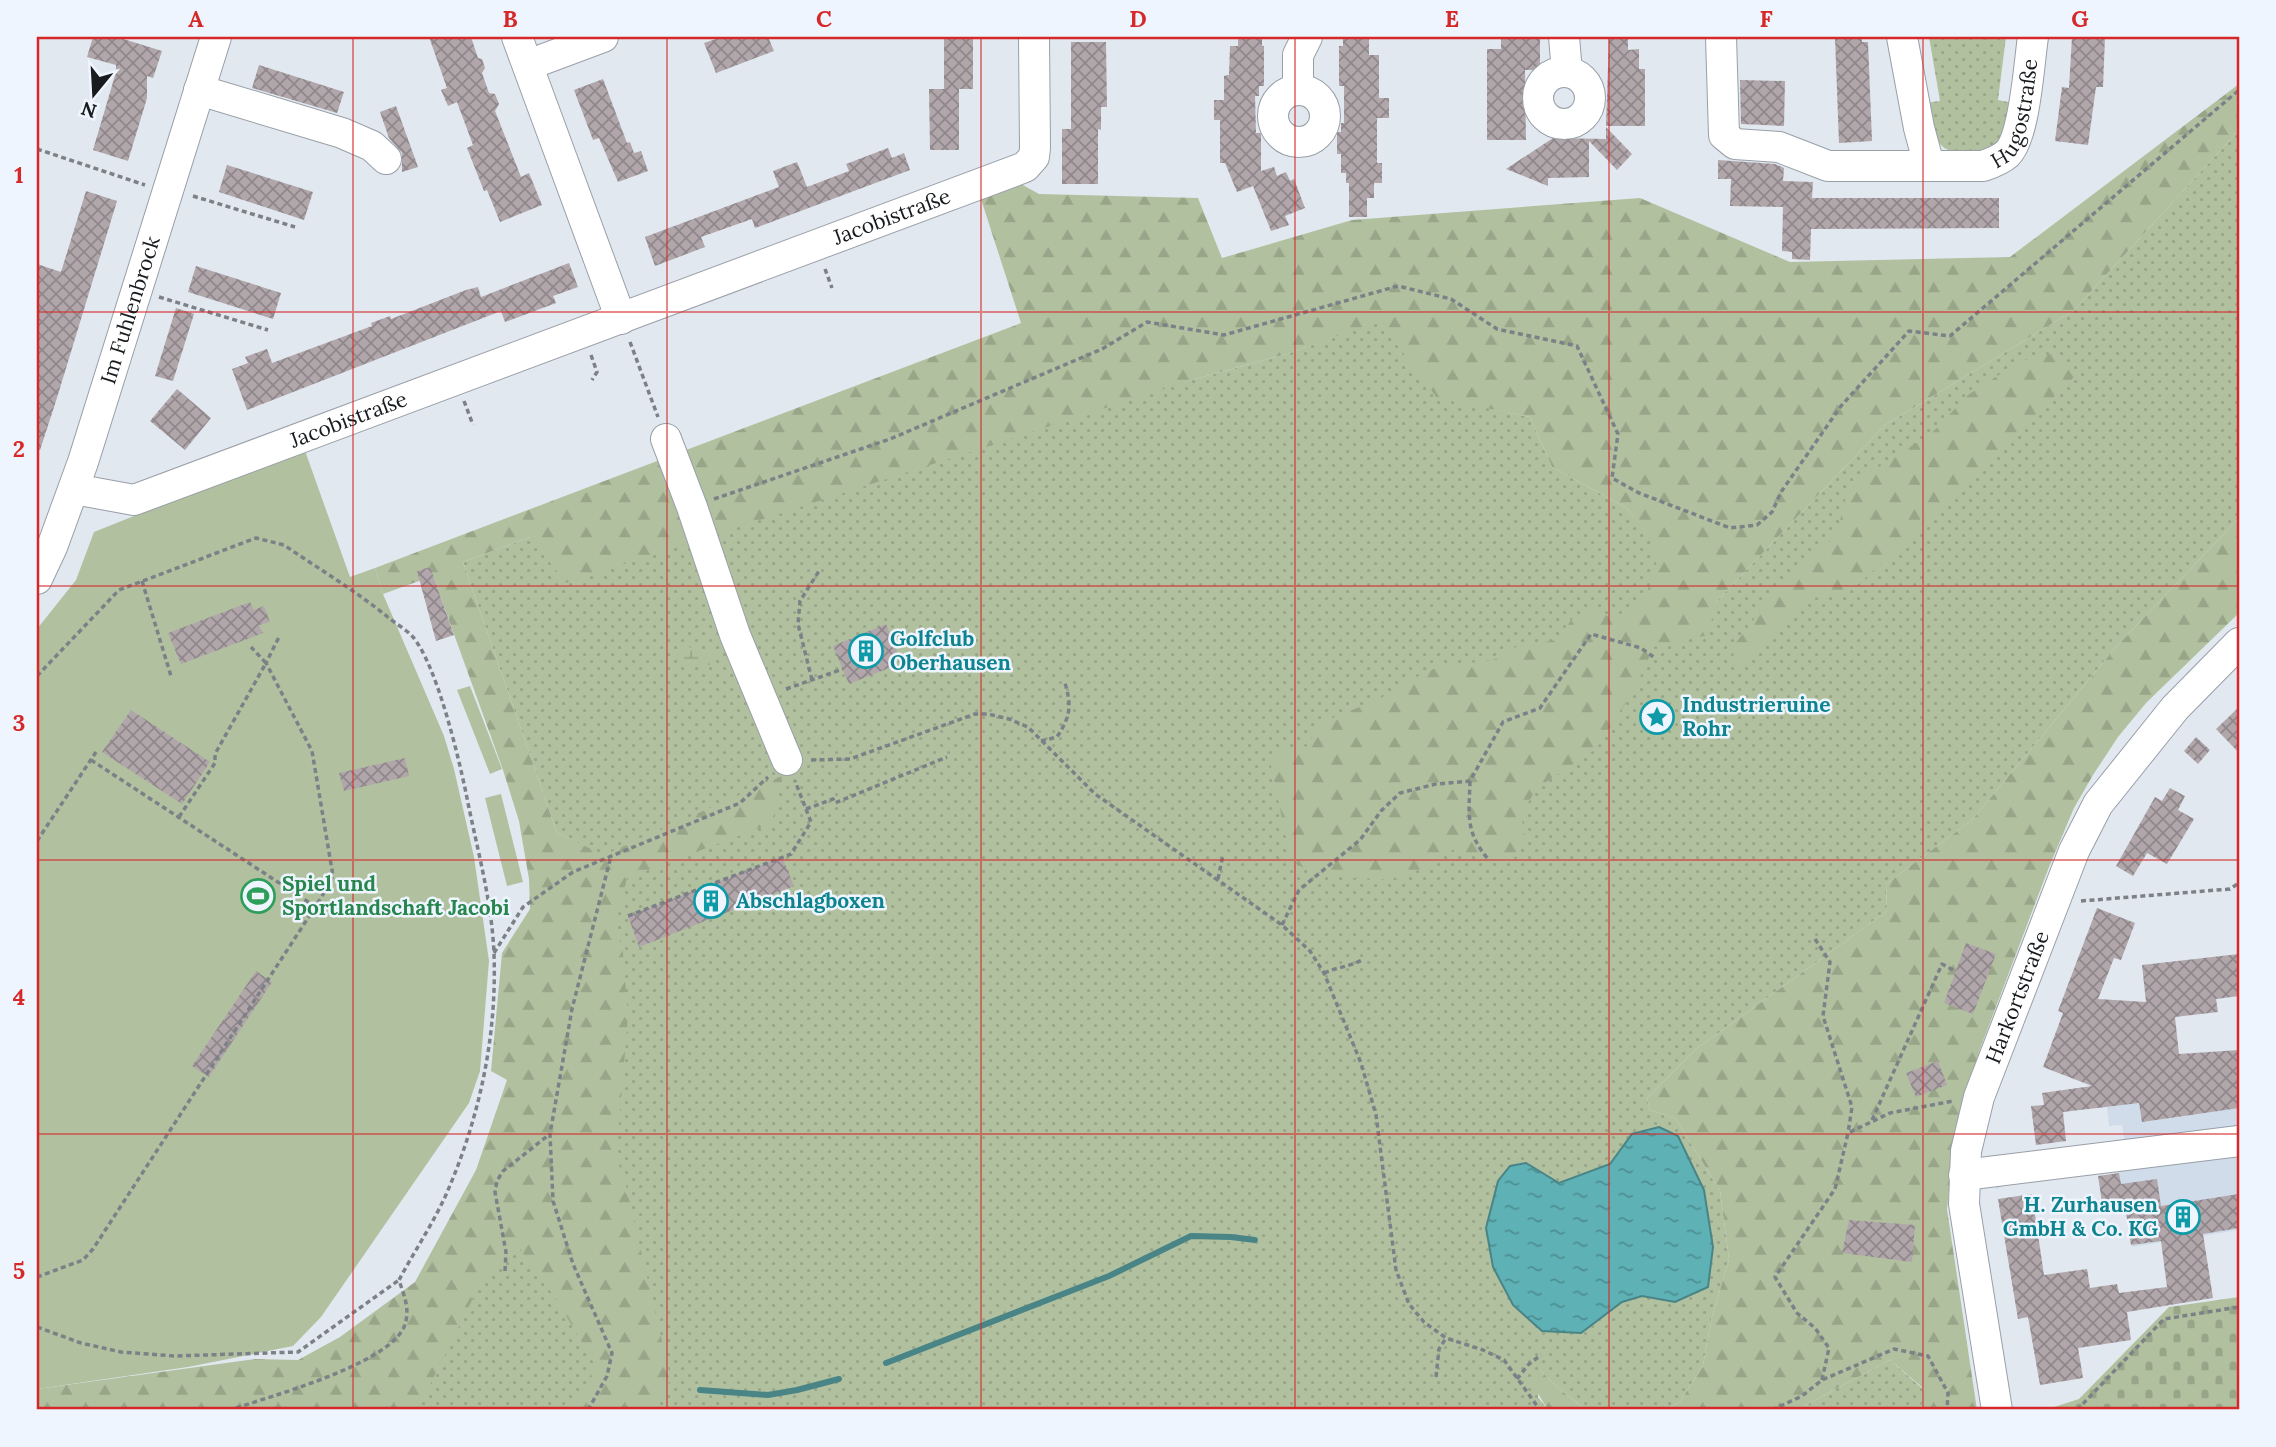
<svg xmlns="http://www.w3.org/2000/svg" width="2276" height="1447" viewBox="0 0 2276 1447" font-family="Lora,serif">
<defs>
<pattern id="grass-dots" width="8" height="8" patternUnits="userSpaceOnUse" patternTransform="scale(1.75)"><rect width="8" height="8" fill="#b1c19f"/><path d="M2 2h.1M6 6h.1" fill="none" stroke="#98a588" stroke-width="1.8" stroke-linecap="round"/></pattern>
<pattern id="forest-firs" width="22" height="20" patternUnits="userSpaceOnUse" patternTransform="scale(1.75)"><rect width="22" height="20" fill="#b1c19f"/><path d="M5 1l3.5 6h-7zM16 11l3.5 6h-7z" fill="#98a588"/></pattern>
<pattern id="wetland-marsh" width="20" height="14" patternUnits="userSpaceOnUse" patternTransform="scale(1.75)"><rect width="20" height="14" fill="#b1c19f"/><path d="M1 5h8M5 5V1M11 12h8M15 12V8" fill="none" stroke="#98a588"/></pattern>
<pattern id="cemetery-stones" width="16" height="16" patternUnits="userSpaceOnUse" patternTransform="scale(1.75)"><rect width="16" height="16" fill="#b1c19f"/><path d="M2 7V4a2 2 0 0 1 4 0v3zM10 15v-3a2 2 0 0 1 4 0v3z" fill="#98a588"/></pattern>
<pattern id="water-ripples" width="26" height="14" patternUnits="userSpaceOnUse" patternTransform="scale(1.75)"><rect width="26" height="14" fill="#5eb1b4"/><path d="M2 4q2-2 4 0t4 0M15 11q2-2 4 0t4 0" fill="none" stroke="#4d8f92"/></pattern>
<pattern id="building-cross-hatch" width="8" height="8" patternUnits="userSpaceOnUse" patternTransform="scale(1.75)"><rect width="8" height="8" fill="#b1a7ab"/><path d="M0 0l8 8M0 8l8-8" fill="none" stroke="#8f878b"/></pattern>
</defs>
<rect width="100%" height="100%" fill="#e1e8f0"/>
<path fill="#d0dcea" d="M2239,1069V1230L2132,1247L2118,1169L2006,1184L1996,1190L1999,1154L2004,1158L2125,1144L2122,1125L2109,1126L2107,1107L2094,1108L2091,1087Z"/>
<path fill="url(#grass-dots)" d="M1929,37H2006L1998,100L2013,103L2009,129L1990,152C1936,154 1941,153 1924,103L1940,101Z
M2239,130V518L2116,647L1972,820L1886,884L1887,911L1695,1050L1647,1098L1650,1110L1676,1119L1720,1191L1729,1259L1712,1317L1703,1365L1680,1402L1665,1410H1586L1557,1387L1540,1370L1538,1397L1548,1410H249L421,1338L604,856L557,833L463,562L530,537L1195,379L1287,354L1379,320L1437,397L1530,417L1552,467L1625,507L1716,602L1885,425L2073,311Z
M1890,1360L1924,1390L1921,1410H1797Z"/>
<path fill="url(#forest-firs)" d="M2239,84V130L2073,311L1885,425L1716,602L1708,635L1654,647L1634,690L1596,749L1537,788L1521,814L1526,841L1516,857L1496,861L1454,849L1436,862L1396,880L1354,878L1310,871L1291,861L1270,761L1284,749L1309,746L1316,725L1381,698L1404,683L1438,667L1493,660L1516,647L1556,640L1573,618L1592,610L1614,618L1642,602L1657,569L1652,536L1625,507L1552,467L1530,417L1437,398L1379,321L1287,354L1195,379L566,583L530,537L463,562L557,833L604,855L782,776L773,823L627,878L616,924L623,953L628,1017L617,1147L671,1380L652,1404L651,1410H566L581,1395L595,1365L558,1302L518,1246L482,1280L421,1403L404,1410H37V1389L255,1359L298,1360L340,1337L415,1282L476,1170L507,1080L491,1071L502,953L530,909L529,879L519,821L503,770L433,576L383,594L375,568L1021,323L980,196L1021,184L1039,194L1198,198L1222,258L1352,220L1640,198L1790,262L2010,257Z
M2056,353L2074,377L1919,530L1846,595L1813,598L1738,665L1731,649L1775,592L1836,536L1849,486L1932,433L1968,395L2020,361Z
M2239,518V613L2146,703L2118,737L2093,775L2074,808L2049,867L1980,1049L1955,1133L1947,1209L1977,1410H1921L1924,1389L1890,1360L1797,1410H1665L1680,1402L1703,1365L1712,1317L1729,1259L1720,1191L1676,1119L1650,1110L1647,1098L1695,1050L1887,911L1886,884L1972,820L2116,647Z
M1540,1370L1557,1387L1586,1410H1548L1529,1379Z"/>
<path fill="url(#wetland-marsh)" d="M686,645L699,652L710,650L715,655L716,662L712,666L699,662L682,665L679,661V651Z"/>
<path fill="url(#cemetery-stones)" d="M2239,1297V1410H2045L2079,1399L2169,1307Z"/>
<path fill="#b1c19f" d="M304,448L350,577L375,568L383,594L444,736L454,769L474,857L489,961L480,1071L469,1103L321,1317L293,1346L188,1367L37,1389V629L76,580L94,532Z
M470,686L502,769L490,774L457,690Z
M501,794L523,882L507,886L485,798Z"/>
<path fill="url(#water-ripples)" stroke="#498487" stroke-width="2" d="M1659,1127L1678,1136L1704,1190L1713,1247L1708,1287L1675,1302L1642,1296L1622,1302L1581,1333L1542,1331L1513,1305L1493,1267L1486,1228L1498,1181L1510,1166L1526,1163L1559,1183L1610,1164L1632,1134Z"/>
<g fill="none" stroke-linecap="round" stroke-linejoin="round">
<path stroke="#498487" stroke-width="6" d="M886,1363L1109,1276L1191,1236L1231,1237L1255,1240
M700,1390L768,1395L797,1390L839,1379"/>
</g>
<path fill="url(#building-cross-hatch)" d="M93,37H117L162,51L153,78L147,76V98L128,161L93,150L116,72V65L87,57Z
M429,37H471L478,58L482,59L485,68L482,73L489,93L495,94L499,104L495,111L521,177L529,173L542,205L500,222L487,190L484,191L467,148L473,145L457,102L448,106L441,90L447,88Z
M722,37H768L774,51L716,73L704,43Z
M944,37H973V89H944Z
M1238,37H1262V46H1264V86H1259V96H1255L1256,133H1261V171L1274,167L1277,176L1286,172L1290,181L1294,179L1305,208L1285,216L1289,225L1271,231L1253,186L1237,192L1225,163H1220V120H1214V100H1224V76L1229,75L1230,46H1238Z
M1343,37H1369V55H1379V98H1389V118H1377V163H1382V183H1374V198H1367V217H1349V183H1346V173H1341V154H1337V132H1341V123H1344V86H1339V46H1343Z
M1501,37H1540V70H1525L1526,140H1487V49H1501Z
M1609,37H1628V50L1639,49V69H1645V126H1606Z
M1835,37H1862V42H1868L1872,141L1839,143Z
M2072,37H2105L2103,87H2096L2088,145L2055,141L2062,87L2069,88Z
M1071,42H1106L1107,107H1101V130L1098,129V184H1062V129H1071Z
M259,65L344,92L337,113L252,88Z
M603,79L627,143L630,142L634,153L641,151L648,171L618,182L599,138L593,140L574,90Z
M1740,80L1785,81L1784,126L1741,124Z
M929,89H959V150H930Z
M396,106L418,167L402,172V153L389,138L380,112Z
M1606,127L1632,154L1617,170L1589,141V177L1548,178V186L1506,169L1553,138L1606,139Z
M888,148L892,158L904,153L910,170L755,228L752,219L701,237L705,247L655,266L645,237L779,187L773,171L797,162L807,187L849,171L846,164Z
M1718,160L1775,164L1784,168L1783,181L1813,182L1812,198H1999V228L1811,229L1810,260L1792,259V252L1782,251L1783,207L1730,206L1731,179H1718Z
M227,165L313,192L304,220L219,192Z
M86,191L117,201L56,401L40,450L37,449V264L61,272Z
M569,263L578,287L553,296L556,303L505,322L501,311L247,410L232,369L248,363L245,357L267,349L272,363L372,326L371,323L390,316L391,319L466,290L478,287L481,297Z
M196,266L281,293L273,319L188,292Z
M176,308L194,314L173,381L155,376Z
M177,389L211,418L185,450L150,421Z
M430,567L454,635L436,641L417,571Z
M250,602L254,610L264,606L270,622L259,625L263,633L181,664L168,633Z
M886,624L899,656L891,658L894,666L849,684L833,646Z
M2239,707V753L2216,729Z
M131,710L210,762L182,804L102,752Z
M2196,737L2210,750L2198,764L2184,751Z
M405,758L409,776L344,791L339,773Z
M2170,788L2185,796L2178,810L2194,819L2167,864L2147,853L2133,876L2116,866L2155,797L2162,801Z
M782,857L794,886L639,947L628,916Z
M2097,908L2135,923L2121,960L2114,958L2098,999L2146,1002L2142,965L2239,954V996L2216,999L2218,1012L2175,1017L2179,1054L2239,1050V1108L2142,1122L2139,1103L2063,1112L2066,1141L2036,1145L2031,1106L2044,1105L2042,1093L2092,1086L2043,1067L2063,1013L2058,1011Z
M1966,943L1996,954L1973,1014L1944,1003Z
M256,971L272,982L209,1077L192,1066Z
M1938,1061L1947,1085L1916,1097L1906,1073Z
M2119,1173L2121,1184L2157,1179L2161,1206L2239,1194V1228L2203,1234L2213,1298L2127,1312L2131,1340L2078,1348L2083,1378L2040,1385L2028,1317L2018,1319L1998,1199L2032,1194L2044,1275L2087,1269L2090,1288L2117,1284L2119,1293L2167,1287L2161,1241L2131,1245L2125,1205L2103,1209L2098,1176Z
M1849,1220L1915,1225L1912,1262L1842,1253Z"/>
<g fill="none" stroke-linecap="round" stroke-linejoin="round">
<g stroke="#999fa7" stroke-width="32">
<g id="minor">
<path d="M517,37L621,319"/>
<path d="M1564,37L1567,72"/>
<path id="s1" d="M1721,37L1724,135L1735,144L1779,147L1828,166H1983C1992,163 2000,160 2007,154C2025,137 2029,63 2033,37"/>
<path d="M1902,37L1919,128L1929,165"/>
<path d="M528,65L603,37"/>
<circle cx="1564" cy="98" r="26"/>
<circle cx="1299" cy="116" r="26"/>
<path d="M199,90L342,133L372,146L386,159"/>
<path d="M1298,90V55L1307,37"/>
<path d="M666,439L692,507L735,635L787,760"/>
<path id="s2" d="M74,489L134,500L1025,167L1034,157L1035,148L1034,37"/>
<path id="s3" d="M37,579L52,547L83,462L216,37"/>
<path d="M1964,1175L2239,1141"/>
<path id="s4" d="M1997,1410L1964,1204L1966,1151L1979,1097L2074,851L2098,804L2175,708L2239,643"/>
</g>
</g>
<path stroke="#7c8187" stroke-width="3.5" stroke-dasharray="5 3.5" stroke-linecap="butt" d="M37,149L145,185
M193,196L295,227
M825,269L832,288
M159,297L268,330
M630,342L658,417
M591,355L597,372L592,380
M464,401L473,425
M714,499L890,439L1102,349L1147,322L1224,335L1398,286L1451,299L1497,329L1577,346L1618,434L1612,478L1639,493L1730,528L1757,525L1772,512L1781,492L1841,406L1909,331L1950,336L2239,90
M142,581L171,676
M37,676L119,590L256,538L284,545C319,569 356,591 389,618C396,624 407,630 413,637C437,666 458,755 466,793C476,845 492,900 494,954C497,1038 479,1120 445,1197C432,1225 414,1252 399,1280C404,1296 411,1310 404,1327C387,1365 271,1396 230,1410
M812,680L798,624L800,601L819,571
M786,689L843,669
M1041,741L1057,737C1070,717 1072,707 1065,683
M91,760L316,907
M811,760L850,759L975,714H988L1009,719L1028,727L1095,794L1282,925L1310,951L1324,973L1361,1063L1376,1115L1396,1270L1409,1304L1424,1322L1446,1338L1483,1350L1504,1360L1540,1410
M1470,781C1469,814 1465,832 1488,859
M806,809L833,799L835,803L947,757
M179,817L215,763V754L266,663L251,647
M37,841L96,752
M1218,879L1223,855
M2081,901L2230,889L2239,883
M628,916L791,854L811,822L795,781
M1282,925L1299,890L1360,840L1381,811L1400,793L1436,784L1470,781L1503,722L1540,708L1591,634L1641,648L1655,658
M1815,939L1830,962L1823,1016L1852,1107L1848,1133
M494,953L523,907L573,872L740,803L768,777
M1324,973C1337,967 1349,967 1362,960
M1872,1120L1942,964L1955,971
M505,1271L506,1252L495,1192L497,1181L503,1171L550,1134
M37,1277L83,1260L93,1249L321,898L333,876L312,751L266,663L279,637
M37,1327L81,1343L121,1352L174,1356L298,1352L399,1280
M1436,1377L1439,1349L1446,1338
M1517,1379L1529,1364L1541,1355
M1822,1380L1829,1348L1815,1328L1797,1313L1775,1277L1835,1189L1848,1133L1890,1113L1953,1101
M588,1410L607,1376L612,1353L573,1264L553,1201L550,1134L572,1009L611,856
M1772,1410L1802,1396L1822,1380L1894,1349L1928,1356L1948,1393L1947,1410
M2077,1410L2164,1319L2239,1307"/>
<use href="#minor" stroke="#fff" stroke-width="30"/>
</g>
<path fill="none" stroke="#d62828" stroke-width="2" stroke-opacity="0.55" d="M353,37V1410M667,37V1410M981,37V1410M1295,37V1410M1609,37V1410M1923,37V1410M37,312H2239M37,586H2239M37,860H2239M37,1134H2239"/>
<defs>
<g id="building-ring" transform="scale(1.75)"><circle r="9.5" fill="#eef5fe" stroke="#0f9aa8" stroke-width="1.5"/><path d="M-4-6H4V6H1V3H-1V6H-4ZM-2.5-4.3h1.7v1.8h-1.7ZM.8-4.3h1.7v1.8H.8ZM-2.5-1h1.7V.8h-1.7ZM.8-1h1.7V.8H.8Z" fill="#0f9aa8"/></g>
<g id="sight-ring" transform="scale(1.75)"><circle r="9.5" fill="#eef5fe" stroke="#0f9aa8" stroke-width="1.5"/><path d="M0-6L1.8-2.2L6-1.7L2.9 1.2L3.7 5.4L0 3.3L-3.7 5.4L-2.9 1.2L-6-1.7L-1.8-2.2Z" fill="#0f9aa8"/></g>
<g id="stadium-ring" transform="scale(1.75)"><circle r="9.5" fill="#eef5fe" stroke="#2e9e5b" stroke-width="1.5"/><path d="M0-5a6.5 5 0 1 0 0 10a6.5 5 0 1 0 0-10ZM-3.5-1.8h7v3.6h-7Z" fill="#2e9e5b"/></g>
</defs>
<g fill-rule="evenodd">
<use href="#building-ring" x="866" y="651"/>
<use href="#sight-ring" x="1657" y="717"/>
<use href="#stadium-ring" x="258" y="896"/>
<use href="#building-ring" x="711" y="901"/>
<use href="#building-ring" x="2183" y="1217"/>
</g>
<g text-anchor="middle" stroke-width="5" stroke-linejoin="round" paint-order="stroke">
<g font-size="21" fill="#181b1e" stroke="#eef5fe">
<text dy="7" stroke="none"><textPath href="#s1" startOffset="432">Hugostraße</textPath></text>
<text dy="7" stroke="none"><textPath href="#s2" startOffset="870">Jacobistraße</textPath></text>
<text dy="7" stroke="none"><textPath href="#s3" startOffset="285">Im Fuhlenbrock</textPath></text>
<text dy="7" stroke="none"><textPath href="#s2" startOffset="290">Jacobistraße</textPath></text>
<text dy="7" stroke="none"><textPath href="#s4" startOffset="424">Harkortstraße</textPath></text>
</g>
<g font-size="21" font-weight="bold" fill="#0d838f" stroke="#eef5fe" text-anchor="start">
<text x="890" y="646">Golfclub<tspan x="890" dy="24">Oberhausen</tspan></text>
<text x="1682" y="712">Industrieruine<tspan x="1682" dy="24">Rohr</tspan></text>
<text x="736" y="908">Abschlagboxen</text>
<text x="2158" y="1212" text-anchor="end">H. Zurhausen<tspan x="2158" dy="24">GmbH &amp; Co. KG</tspan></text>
</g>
<g font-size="21" font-weight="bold" fill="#27864d" stroke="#eef5fe" text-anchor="start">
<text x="282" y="891">Spiel und<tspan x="282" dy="24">Sportlandschaft Jacobi</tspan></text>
</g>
</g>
<rect width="2276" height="1447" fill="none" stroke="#eef5fe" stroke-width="77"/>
<g transform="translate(94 94) rotate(198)" stroke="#eef5fe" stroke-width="5" paint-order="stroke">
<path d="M0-5L12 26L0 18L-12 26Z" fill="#181b1e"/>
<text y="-10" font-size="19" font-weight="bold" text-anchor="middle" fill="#181b1e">N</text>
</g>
<rect x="38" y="38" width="2200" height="1370" fill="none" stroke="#d62828" stroke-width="2.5"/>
<g font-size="23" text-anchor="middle" font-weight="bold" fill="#d62828">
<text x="196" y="27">A</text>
<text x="510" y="27">B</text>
<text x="824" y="27">C</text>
<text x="1138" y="27">D</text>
<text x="1452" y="27">E</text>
<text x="1766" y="27">F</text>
<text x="2080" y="27">G</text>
<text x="19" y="183">1</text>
<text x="19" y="457">2</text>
<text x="19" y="731">3</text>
<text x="19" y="1005">4</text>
<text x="19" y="1279">5</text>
</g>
</svg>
